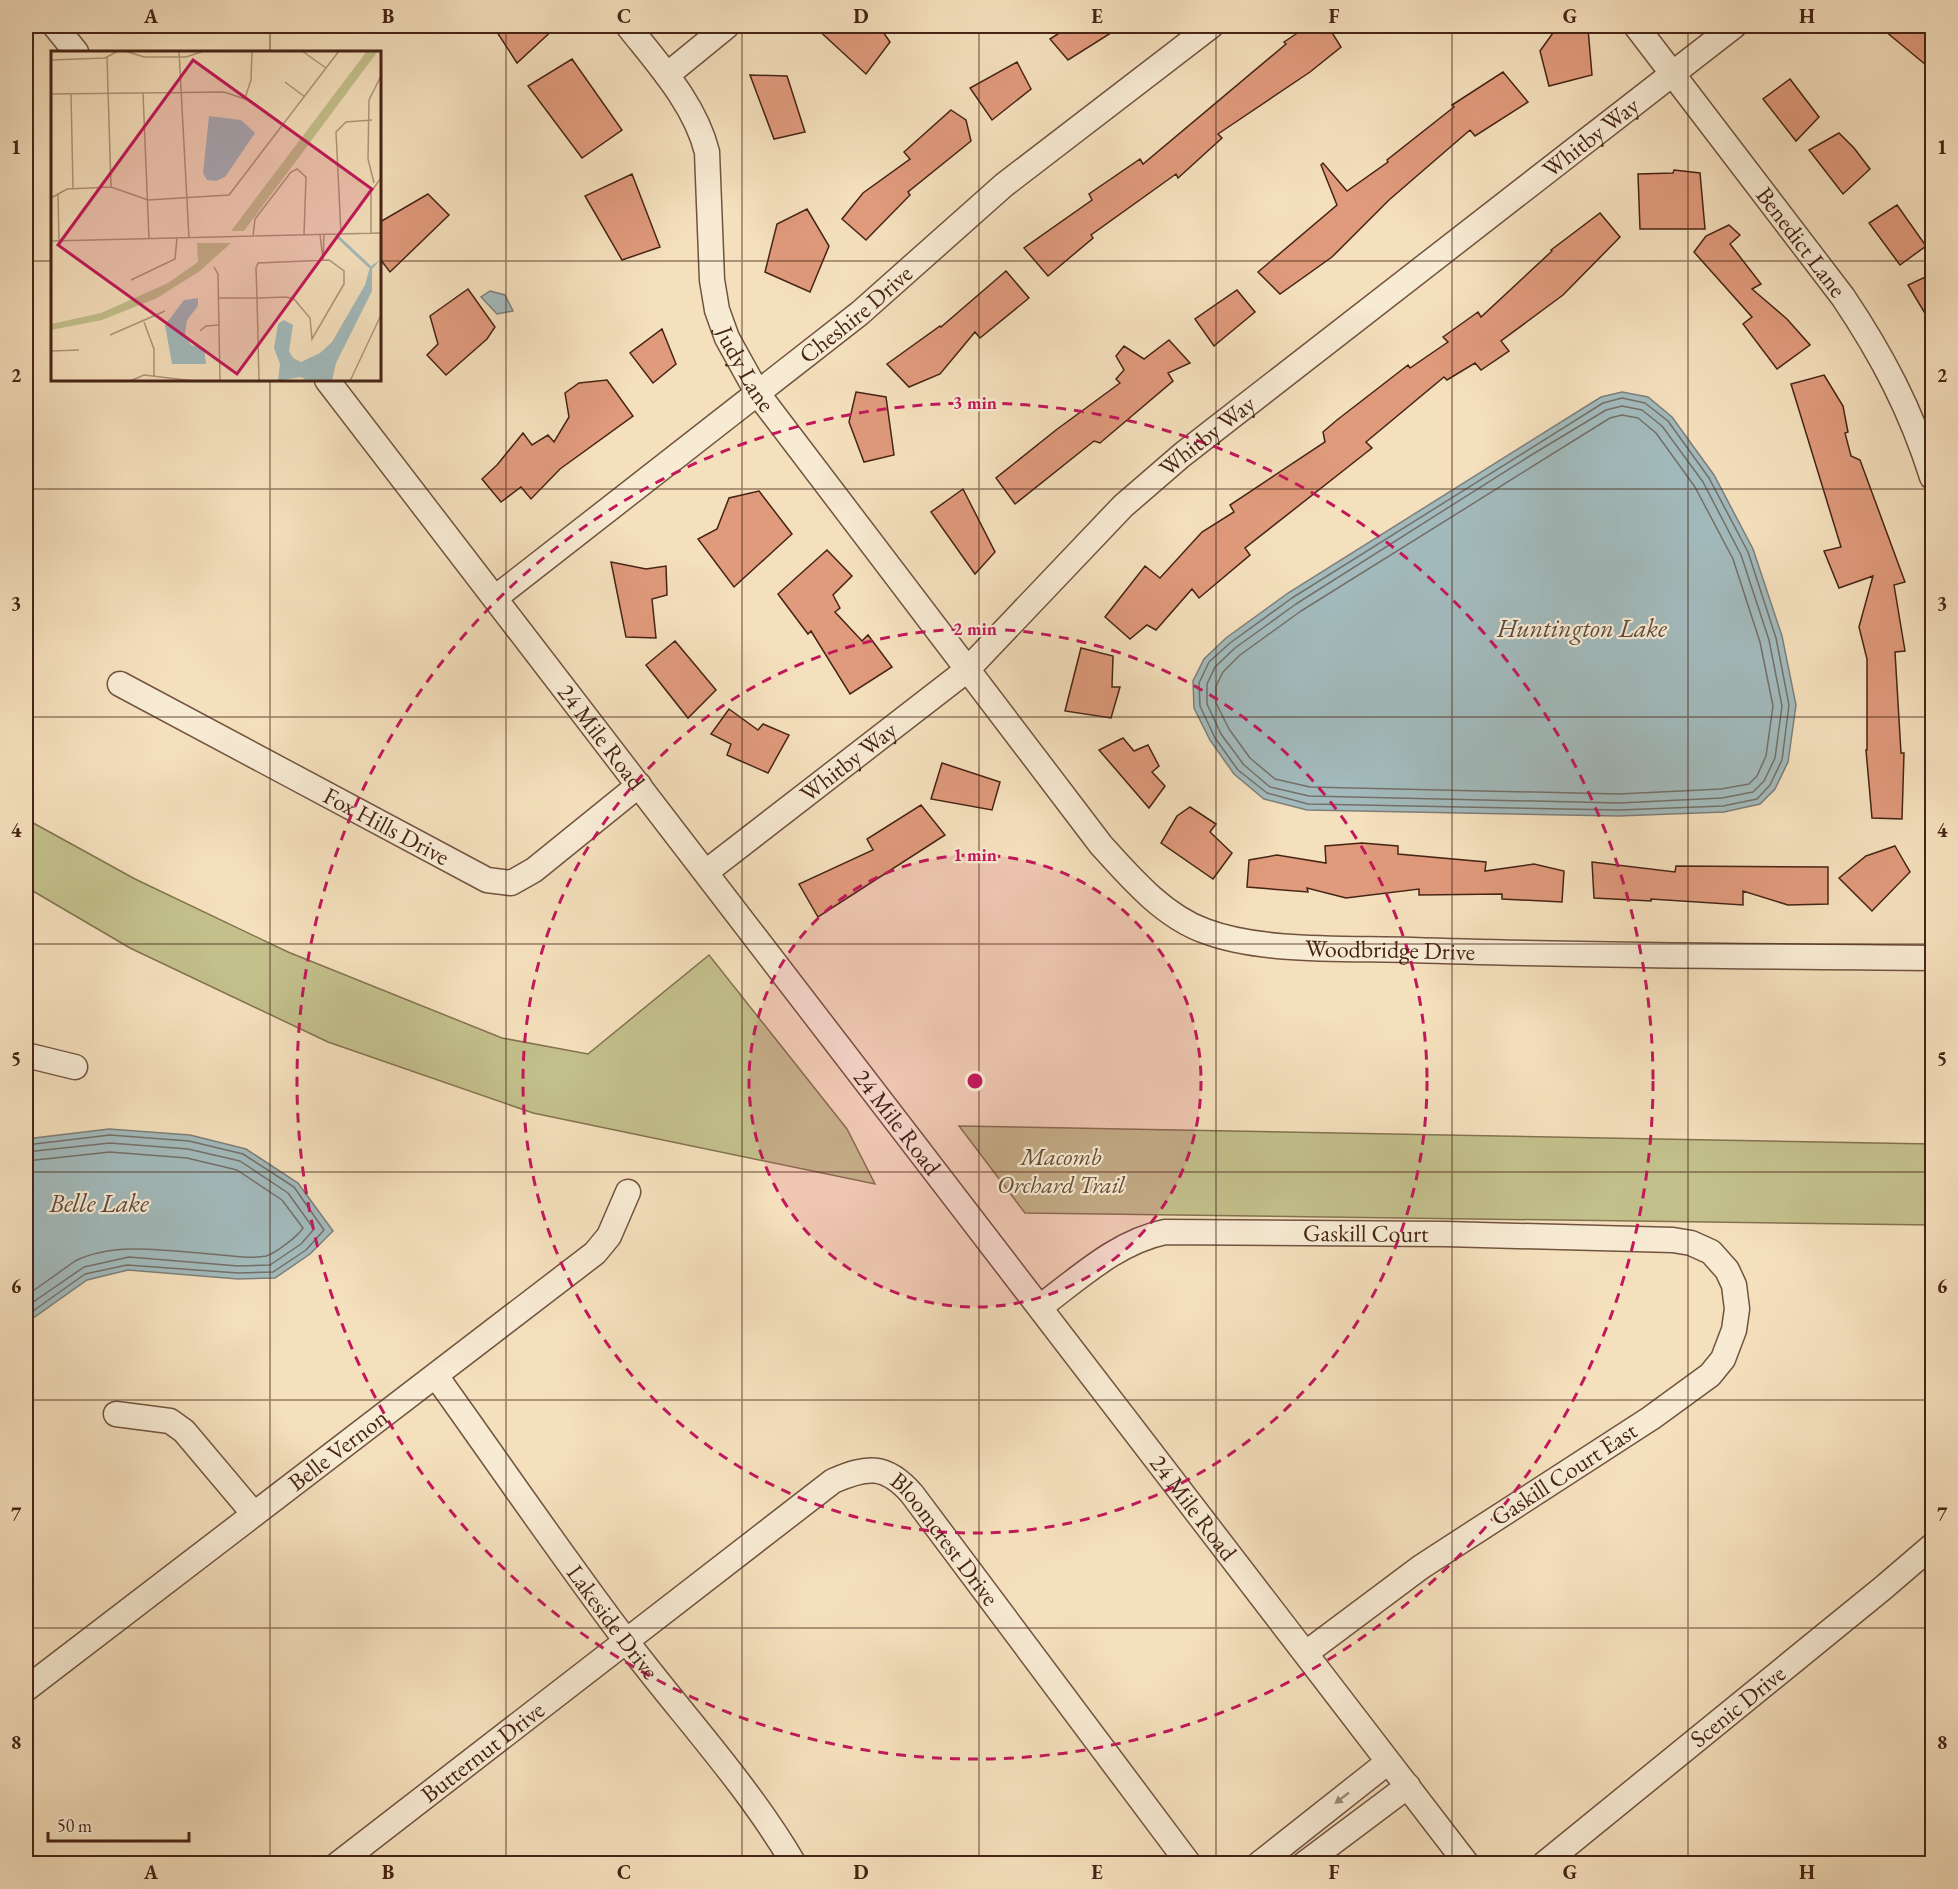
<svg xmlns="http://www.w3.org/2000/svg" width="1958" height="1889" viewBox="0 0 1958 1889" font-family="'EB Garamond',serif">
<rect width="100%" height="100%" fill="#f5e0bd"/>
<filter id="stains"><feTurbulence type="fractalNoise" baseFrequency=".00333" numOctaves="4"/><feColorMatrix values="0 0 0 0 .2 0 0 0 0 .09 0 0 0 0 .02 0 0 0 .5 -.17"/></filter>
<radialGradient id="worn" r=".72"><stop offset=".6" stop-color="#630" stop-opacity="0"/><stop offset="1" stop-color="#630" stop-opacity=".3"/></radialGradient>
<path fill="#c3c08c" stroke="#847250" stroke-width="1.5" d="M26,819L135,879L288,952L502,1038L588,1054L709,955L847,1129L875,1184L533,1113L328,1042L130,948L26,887Z
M959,1126L1932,1144V1225L1025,1213Z"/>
<path fill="#a2babc" stroke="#7d7e79" stroke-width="1.5" d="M490,291L505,295L513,311L497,314L481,297Z
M1622,392L1648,397L1672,417L1714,475L1753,549L1782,636L1796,705L1788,762L1775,789L1760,804L1724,812L1619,816L1307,810L1264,799L1234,774L1210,740L1194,708L1193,681L1204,659L1226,638L1288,593L1601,397Z
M109,1129L190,1135L246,1149L298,1183L333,1231L310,1254L275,1278L238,1279L128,1270L87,1280L26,1323V1139Z"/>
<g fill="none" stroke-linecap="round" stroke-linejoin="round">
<path stroke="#746f68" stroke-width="1.5" d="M1622,398L1645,403L1668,421L1709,478L1748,552L1776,638L1789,705L1782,760L1770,785L1757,799L1723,806L1619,810L1308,804L1267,793L1238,770L1215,738L1200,706L1199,683L1209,662L1230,643L1292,598L1603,403Z
M1622,406L1642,410L1662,426L1703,482L1741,555L1769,640L1782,706L1775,758L1764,781L1753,792L1722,798L1619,803L1309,796L1270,787L1244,765L1221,734L1207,704V684L1215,667L1235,648L1296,604L1528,457L1606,410Z
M1622,415L1638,418L1656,433L1695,487L1733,559L1760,642L1773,706L1766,756L1757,776L1749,784L1721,789L1619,794L1310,787L1275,779L1250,758L1229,729L1216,703V686L1223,672L1240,655L1301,611L1610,418Z
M26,1145L110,1135L189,1141L243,1154L294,1187L324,1230L306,1250L273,1272L238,1273L127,1265L85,1274L26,1316
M26,1152L110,1143L188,1149L240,1161L288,1193L314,1229L301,1244L270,1265L238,1266L129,1257L84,1267L26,1307
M26,1161L110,1152L187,1158L237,1170L282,1200L303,1228C298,1236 276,1253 266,1256C253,1259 235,1256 221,1255C176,1252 116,1240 75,1261L26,1296"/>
</g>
<path fill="#e09a7c" stroke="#462415" stroke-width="1.5" d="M493,26H557L517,63Z
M814,26H879L890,42L866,74Z
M1070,26H1122L1068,60L1050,39Z
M1308,26H1328L1341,47L1310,72L1218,134L1222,138L1178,178L1176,174L1091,235L1093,238L1048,276L1024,248L1092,200L1089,194L1140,159L1143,164L1286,44L1284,42Z
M1558,26L1588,29L1592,75L1549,86L1540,51Z
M1879,26H1932V70Z
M572,59L622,130L582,158L528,86Z
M1017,62L1031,89L992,120L970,88Z
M1503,72L1528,102L1475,136L1470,130L1389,200L1332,257L1280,294L1258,272L1337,205L1321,165L1323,163L1347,191L1388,162L1387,160L1454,107L1452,105Z
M750,75L787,76L805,132L774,139Z
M1790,79L1819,117L1796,141L1763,99Z
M951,110L966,120L971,141L908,192L910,195L866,240L842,219L863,193L910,159L904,152Z
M1839,133L1854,148L1870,169L1843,194L1809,150Z
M1674,170L1700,173L1705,229H1640L1638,174L1673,173Z
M632,174L660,247L622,260L585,196Z
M428,194L449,215L390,272L380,259V222Z
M1897,205L1926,246L1900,265L1869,223Z
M807,209L829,246L810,292L765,272L777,224Z
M1600,213L1620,237L1563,295L1501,341L1509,351L1481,370L1475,363L1447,380L1444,377L1366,442L1372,448L1245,548L1250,555L1199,598L1192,589L1156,630L1147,625L1130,639L1105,617L1145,566L1160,578L1202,532L1234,512L1230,505L1325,442L1323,432L1337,420L1408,365L1410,368L1448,342L1443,337L1478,312L1481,317L1552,251L1551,250Z
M1729,225L1740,235L1730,244L1761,284L1752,289L1787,319L1810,345L1777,369L1743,324L1752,317L1694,252L1706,236Z
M1006,271L1029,298L980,338L975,332L940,374L909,387L887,364L940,326L941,327Z
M1932,274V325L1908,285Z
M468,289L495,327L487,339L446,375L427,355L438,344L430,316Z
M1237,290L1255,312L1214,346L1195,319Z
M662,329L676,364L653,383L630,353Z
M1169,340L1190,363L1168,373L1173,381L1100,443L1094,441L1015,504L996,478L1056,430L1120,383L1116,379L1124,370L1116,356L1124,346L1144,359Z
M1824,375L1843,406L1848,432L1845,433L1851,456L1860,460L1905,582L1894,585L1905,651L1895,652L1901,753H1904L1902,819L1872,818L1866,750H1867V659L1859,627L1873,576L1839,588L1824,551L1841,547L1791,384Z
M607,380L633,416L560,469L531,499L521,487L501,502L482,479L497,465L523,433L532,445L548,435L554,442L569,417L565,393L579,383Z
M856,392L886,397L894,455L864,462L849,422Z
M963,489L995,552L975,574L931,512Z
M759,491L792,534L734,587L698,539L717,529L729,498Z
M827,550L852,576L833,595L840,608L835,612L862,641L868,635L892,667L850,694L811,631L808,634L778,594Z
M611,562L646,569L666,566L667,595L652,599L656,638L626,637Z
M675,641L716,690L688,718L646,665Z
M1081,648L1113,656L1112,687H1120L1111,718L1065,711Z
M729,709L758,730L763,724L789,735L768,773L727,755L731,744L711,734Z
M1123,738L1134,751L1148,745L1159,766L1152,772L1165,786L1149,808L1099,750Z
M942,763L1000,782L992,810L931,799Z
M921,805L945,835L818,917L799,884L873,850L867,839Z
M1190,807L1216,824L1210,832L1232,853L1213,879L1161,843L1177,816Z
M1362,843L1398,846V854L1486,862L1485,871L1534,864L1564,871L1562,902L1502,899V894L1419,895V889L1346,898L1307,888L1308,892L1247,887L1249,860L1277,855L1326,863L1325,846Z
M1895,846L1910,872L1872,911L1839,878L1866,856Z
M1592,862L1675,872L1676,866L1828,867V904L1788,905L1743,891V905L1651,899V901L1594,898Z"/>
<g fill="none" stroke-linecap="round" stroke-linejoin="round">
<g stroke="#72533f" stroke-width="27">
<g id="minor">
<path d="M55,26L76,52"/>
<path id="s1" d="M628,26C658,64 695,104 707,152L712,280L717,310L727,338L758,394L1101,845C1130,877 1163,916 1205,931C1263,953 1349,948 1412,950C1585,956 1759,956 1932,958"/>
<path id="s2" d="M1636,26L1843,297C1882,355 1911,410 1932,477"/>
<path d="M667,75L727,26"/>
<path id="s3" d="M327,380L1467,1864"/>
<path id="s4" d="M495,598L860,313L1004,185L1211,26"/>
<path id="s5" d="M120,684L487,880L511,883L534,870L639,785"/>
<path id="s6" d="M706,872L967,670L1123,506L1182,455L1734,26"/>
<path d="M26,1055L75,1067"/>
<path id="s7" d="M1040,1307C1079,1278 1117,1242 1165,1232L1445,1234L1673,1240L1691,1243L1711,1252L1727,1270L1734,1285L1737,1309L1734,1330L1723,1359L1710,1375L1651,1418L1421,1567L1306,1653"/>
<path id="s8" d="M436,1376C500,1465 561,1555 627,1642C683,1716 747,1784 794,1864"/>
<path d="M116,1414L170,1421L184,1431L254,1514"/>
<path id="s9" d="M26,1689L595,1253L609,1236L628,1192"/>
<path id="s10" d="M338,1864L833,1481C867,1466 886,1464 912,1494L1189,1864"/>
<path d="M1259,1864L1388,1762"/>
<path d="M1304,1864L1408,1786"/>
<path id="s11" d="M1544,1864L1883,1588L1932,1546"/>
</g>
</g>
<use href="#minor" stroke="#f8ebd4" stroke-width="24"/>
</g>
<defs><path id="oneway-solid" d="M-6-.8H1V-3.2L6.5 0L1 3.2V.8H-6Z" transform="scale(1.5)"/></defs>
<use fill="#9f8874" href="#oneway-solid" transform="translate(1342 1798) rotate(142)"/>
<path fill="none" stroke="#462415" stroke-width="1.5" stroke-opacity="0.55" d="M270,26V52M506,26V1864M742,26V1864M979,26V1864M1216,26V1864M1452,26V1864M1688,26V1864M26,261H52M380,261H1932M270,380V1864M26,489H1932M26,717H1932M26,944H1932M26,1172H1932M26,1400H1932M26,1628H1932"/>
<circle cx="975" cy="1081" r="226" fill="#c2185b" fill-opacity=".12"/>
<g fill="none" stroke="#c2185b" stroke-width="3" stroke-dasharray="10 8">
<circle cx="975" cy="1081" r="226"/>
<circle cx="975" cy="1081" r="452"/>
<circle cx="975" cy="1081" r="678"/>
</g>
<g text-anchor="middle" stroke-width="4.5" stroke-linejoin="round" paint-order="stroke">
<g font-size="24" fill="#462415" stroke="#f8ebd4">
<text dy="8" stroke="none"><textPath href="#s6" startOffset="1152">Whitby Way</textPath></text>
<text dy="8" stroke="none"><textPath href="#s2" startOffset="272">Benedict Lane</textPath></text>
<text dy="8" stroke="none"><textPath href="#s4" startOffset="459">Cheshire Drive</textPath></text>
<text dy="8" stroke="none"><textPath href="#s1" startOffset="374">Judy Lane</textPath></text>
<text dy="8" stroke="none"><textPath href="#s6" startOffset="666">Whitby Way</textPath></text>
<text dy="8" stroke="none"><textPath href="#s3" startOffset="450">24 Mile Road</textPath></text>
<text dy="8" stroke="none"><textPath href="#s6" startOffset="180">Whitby Way</textPath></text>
<text dy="8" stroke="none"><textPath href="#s5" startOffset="302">Fox Hills Drive</textPath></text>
<text dy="8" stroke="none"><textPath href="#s1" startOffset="1292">Woodbridge Drive</textPath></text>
<text dy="8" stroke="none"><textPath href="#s3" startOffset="936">24 Mile Road</textPath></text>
<text dy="8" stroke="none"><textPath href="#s7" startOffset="348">Gaskill Court</textPath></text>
<text dy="8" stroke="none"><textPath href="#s9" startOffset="393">Belle Vernon</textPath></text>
<text transform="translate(1564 1474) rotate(-33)" y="8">Gaskill Court East</text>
<text dy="8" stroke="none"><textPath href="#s3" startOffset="1422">24 Mile Road</textPath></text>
<text dy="8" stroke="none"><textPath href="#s10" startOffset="770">Bloomcrest Drive</textPath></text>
<text dy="8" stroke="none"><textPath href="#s8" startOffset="303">Lakeside Drive</textPath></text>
<text dy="8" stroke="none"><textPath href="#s11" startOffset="250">Scenic Drive</textPath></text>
<text dy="8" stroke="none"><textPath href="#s10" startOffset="183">Butternut Drive</textPath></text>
</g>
<g font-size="24" font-style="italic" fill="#654b33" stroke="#f8ebd4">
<text x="1061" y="1165">Macomb<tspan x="1061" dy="28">Orchard Trail</tspan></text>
</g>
<g font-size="26" font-style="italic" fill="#5d4a3f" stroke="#f8ebd4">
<text x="1582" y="637">Huntington Lake</text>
<text x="99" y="1212">Belle Lake</text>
</g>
</g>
<g transform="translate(51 51)">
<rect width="330" height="330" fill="#f5e0bd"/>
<path d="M316,0H327L193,180H180ZM146,192H180L149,220L106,247L51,269L0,279V273L50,262L117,232L147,211Z" fill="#c3c08c"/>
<path d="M158,65L190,69L204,82L174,126L165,130L156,129L152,122ZM330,208L321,218V240L285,312L281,330H257L250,326L227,330L229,313L223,297L227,273L233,269L242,274L238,300L242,307L250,311L269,302L281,291L314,234L319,216ZM147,247V255L136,269L134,283L140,294L153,297L155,313H121L114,274L133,249Z" fill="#a2babc"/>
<path fill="none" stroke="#a2babc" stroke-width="3" d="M287,186L319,216"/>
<path fill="none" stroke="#af957a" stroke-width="1.5" d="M74,0L93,6H135L153,0M128,0L138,187M251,0L275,17M56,6L60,136M0,9L54,7L67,0M234,31L254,46M92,42L98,188M0,43L173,41L200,50L232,74M20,43L22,137M194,47L200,29L201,0M323,132L317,108L318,49L330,25M7,142L8,190M0,147L16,138L60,136L97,149L178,144L288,0M320,182V141L330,127M269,183L272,209L273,183M290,183L285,81L295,71L321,69M202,185L204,168L240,121L246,118L255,126L253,184M0,190L330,182M163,216L167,223L169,330M80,229L124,208L126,187M168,247H206L235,246L243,248L259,267L261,288L293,233V220L278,209L207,212L205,217L206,247L208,330M93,271L103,298V325M149,280L155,275L168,274M59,284L114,260M0,300L28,299M79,330L93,324L143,330M299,330L330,264"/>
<path fill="#c2185b" fill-opacity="0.15" stroke="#c2185b" stroke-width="3" d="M142,9L321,138L186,323L7,194Z"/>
<rect width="330" height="330" fill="none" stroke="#462415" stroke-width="3"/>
</g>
<circle cx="975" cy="1081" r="9" fill="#c2185b" stroke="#f8ebd4" stroke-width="3"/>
<g font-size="18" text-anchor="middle" font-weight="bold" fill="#c2185b" stroke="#f8ebd4" stroke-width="4.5" stroke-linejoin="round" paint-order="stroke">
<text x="975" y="409">3 min</text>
<text x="975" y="635">2 min</text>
<text x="975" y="861">1 min</text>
</g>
<rect width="1958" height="1889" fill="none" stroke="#f5e0bd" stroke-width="66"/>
<path d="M48 1832v9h141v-9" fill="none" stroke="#462415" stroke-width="3"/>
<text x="57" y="1832" font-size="18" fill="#462415" stroke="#f8ebd4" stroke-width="4.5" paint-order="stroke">50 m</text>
<rect x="33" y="33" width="1892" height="1823" fill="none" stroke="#462415" stroke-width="2"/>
<g font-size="20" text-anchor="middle" font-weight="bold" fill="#462415">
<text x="151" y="23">A</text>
<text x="388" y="23">B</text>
<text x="624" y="23">C</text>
<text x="861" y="23">D</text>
<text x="1097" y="23">E</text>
<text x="1334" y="23">F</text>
<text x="1570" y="23">G</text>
<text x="1807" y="23">H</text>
<text x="16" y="154">1</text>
<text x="1942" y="154">1</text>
<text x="16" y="382">2</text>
<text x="1942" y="382">2</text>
<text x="16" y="610">3</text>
<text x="1942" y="610">3</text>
<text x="16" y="837">4</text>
<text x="1942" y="837">4</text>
<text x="16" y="1065">5</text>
<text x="1942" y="1065">5</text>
<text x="16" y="1293">6</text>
<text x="1942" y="1293">6</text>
<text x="16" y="1521">7</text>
<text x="1942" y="1521">7</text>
<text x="16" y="1749">8</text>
<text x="1942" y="1749">8</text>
<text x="151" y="1879">A</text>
<text x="388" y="1879">B</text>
<text x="624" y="1879">C</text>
<text x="861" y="1879">D</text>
<text x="1097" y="1879">E</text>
<text x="1334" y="1879">F</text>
<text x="1570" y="1879">G</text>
<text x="1807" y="1879">H</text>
</g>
<rect width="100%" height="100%" filter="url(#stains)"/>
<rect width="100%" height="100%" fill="url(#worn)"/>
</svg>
